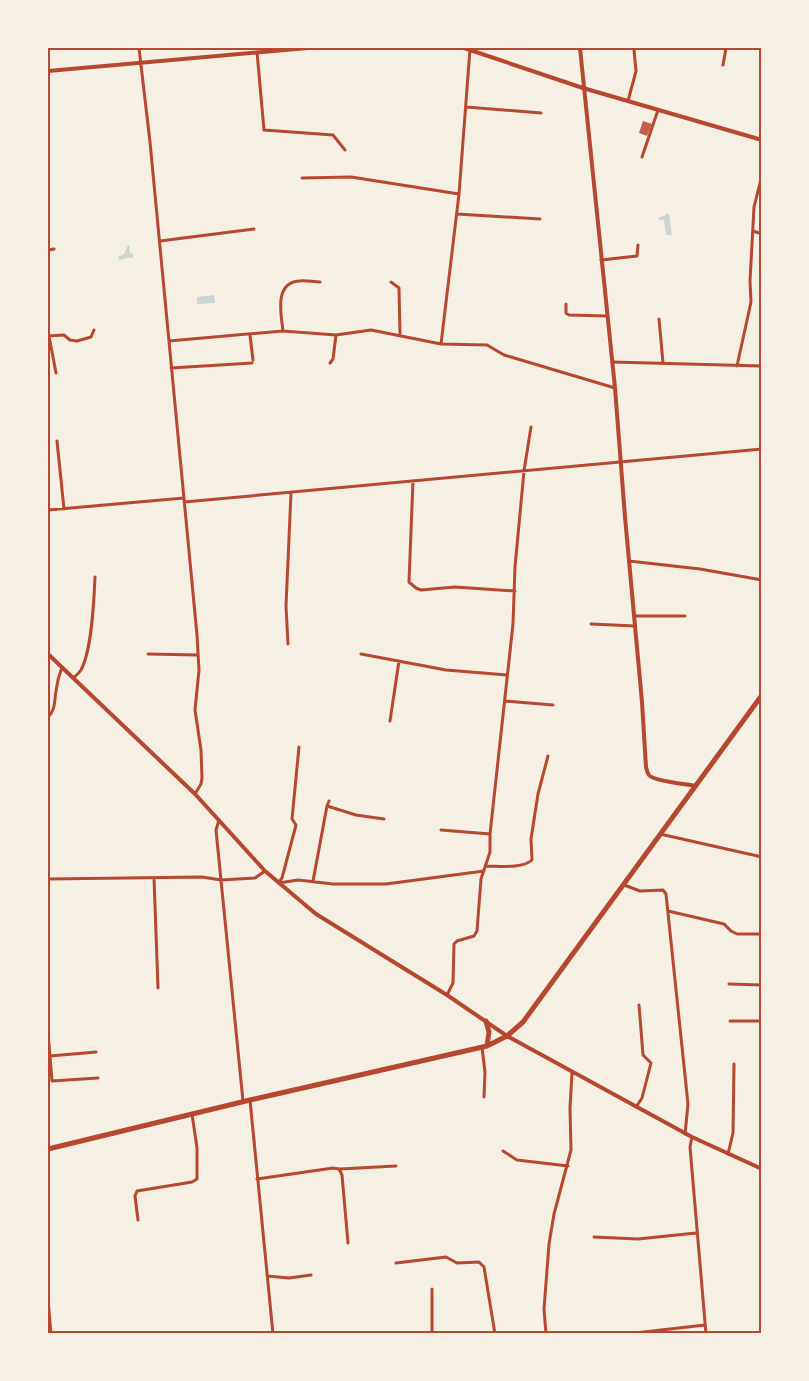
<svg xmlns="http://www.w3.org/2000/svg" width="809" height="1381" viewBox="0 0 809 1381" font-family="'Fira Sans Condensed',sans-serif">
<rect width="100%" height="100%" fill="#f6efe4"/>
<path fill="#c9d6d2" d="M665,214H669L672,235H666L664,220H659V217L665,216Z
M128,245L130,246L129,252L133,254V258H126L120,260L118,257L124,254Z
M214,295L215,303L197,304V297Z"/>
<path fill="#bf614a" d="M643,121L652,124L647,136L639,133Z"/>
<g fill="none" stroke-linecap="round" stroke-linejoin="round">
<path stroke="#b5482f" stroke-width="3" d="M139,48L150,142L197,635L199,670L195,710L201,750L202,778L201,784L195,794
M257,52L264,130L333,135L345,150
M723,65L726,48
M628,101L636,71L634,50
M466,107L541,113
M642,157L658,110
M302,178L351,177L459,194
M457,214L540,219
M753,231L762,234
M160,241L254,229
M48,250L54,249
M601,260L637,256L638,245
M391,282L399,288L400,335
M566,304V313L569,315L607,316
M659,319L663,363
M283,331C281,314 274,283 299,281C306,280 313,282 320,282
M250,335L253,360
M48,336L64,335L70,340L77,341L91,337L94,330
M49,336L56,373
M169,341L283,331L336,335L371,330L441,344L487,345L504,355L615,388
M441,344L459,194L470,49
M612,362L762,366
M330,363L333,359L336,335
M737,366L751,302L750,281L754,207L762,175
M171,368L252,363
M57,441L64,509
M413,481L409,582L416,588L421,590L455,587L515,591
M184,502L762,449
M48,510L184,498
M629,561L700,569L762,580
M634,616H685
M591,624L635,626
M288,644L286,606L291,493
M148,654L198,655
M361,654L446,670L507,675
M73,678C76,676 79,673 81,670C92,650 94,600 95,577
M505,701L553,705
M48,717C56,709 54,702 56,691C57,683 59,675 62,667
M390,721L399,661
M329,801L327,806L356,815L384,819
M219,820L216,830L243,1101
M441,830L490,834
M660,834L762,857
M486,866C499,866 522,869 532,860L531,839L538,794L548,756
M154,878L158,988
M48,879L202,877L221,880L255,878L265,871
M313,881L327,806
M279,882L282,878L296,825L292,819L299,747
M279,883L298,880L333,884H386L484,871
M624,885L640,891L663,890L666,894L688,1104L685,1134
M668,911L724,924L731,931L737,934H762
M729,984L762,985
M447,995L453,983L454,944L457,941L474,936L477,931L481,879L490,852V834L513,624L515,567L524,471L531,427
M730,1021H762
M48,1033L50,1056L96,1052
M482,1047L485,1072L484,1097
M50,1056L52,1081L98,1078
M250,1100L273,1334
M636,1107L642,1098L651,1063L643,1055L639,1005
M692,1137L690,1147L706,1334
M503,1151L517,1160L568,1166
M728,1154L733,1133L734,1064
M340,1169L396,1166
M257,1179L333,1168L339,1169L342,1175L348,1243
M138,1220L135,1196L137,1191L192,1182L197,1179V1148L192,1114
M594,1237L638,1239L696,1233
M396,1263L446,1257L457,1263L479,1262L484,1267L495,1334
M267,1276L289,1278L311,1275
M432,1289V1334
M48,1300L51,1334
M546,1334L544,1309L549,1244L554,1214L571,1150L570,1108L572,1073
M626,1334L705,1325"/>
<path stroke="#b5482f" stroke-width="4" d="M464,48L583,88L762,140
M580,48L615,388L625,517L642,702L646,767C647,770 647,773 649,775C653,781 687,784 696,786
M48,71L308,48
M48,654L195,794L265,871L316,914L447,995L507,1036L692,1137L762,1169"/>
<path stroke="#b5482f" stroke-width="5" d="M486,1021L489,1032L487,1046
M48,1149L250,1100L487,1046L507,1036L523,1022L762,695"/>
</g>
<rect width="809" height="1381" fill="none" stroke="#f6efe4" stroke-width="98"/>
<rect x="49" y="49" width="711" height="1283" fill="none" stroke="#b5482f" stroke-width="2"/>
</svg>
